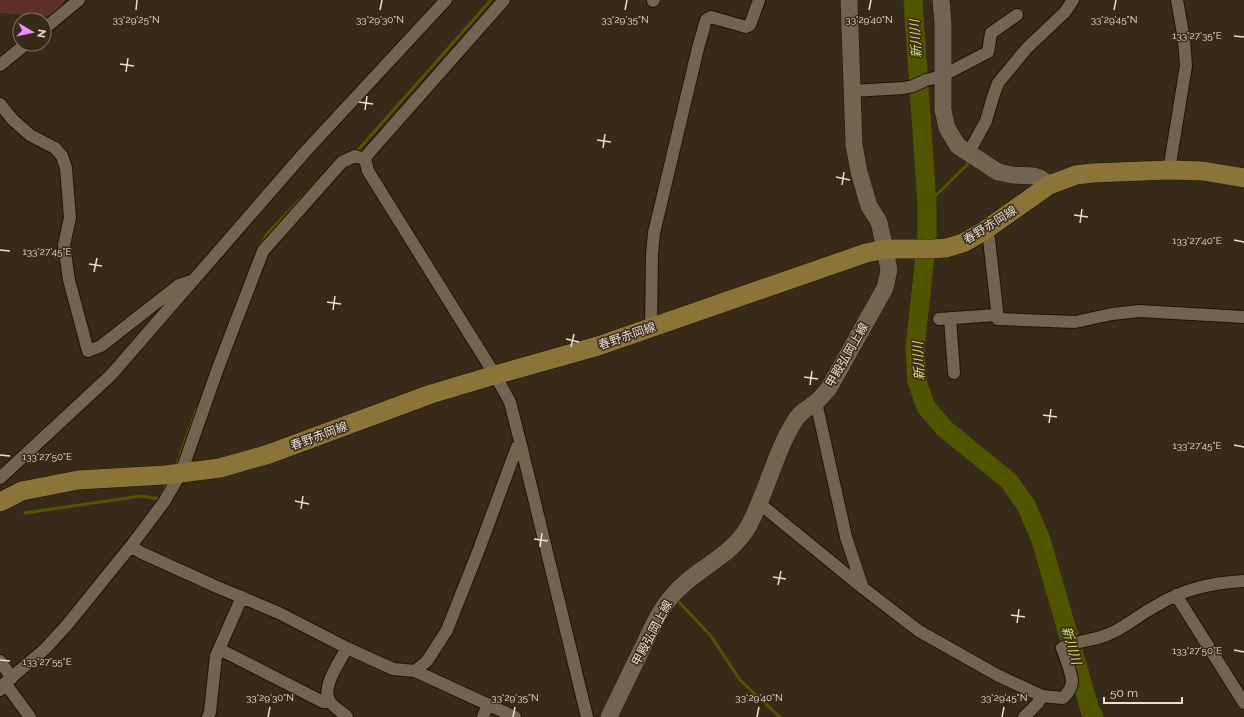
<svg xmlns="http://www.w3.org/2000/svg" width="1244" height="717" viewBox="0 0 1244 717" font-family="Raleway,'Noto Sans JP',sans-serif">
<rect width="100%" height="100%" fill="#382a19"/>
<path fill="#5f2e2b" d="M0,0H65L58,17L0,13Z"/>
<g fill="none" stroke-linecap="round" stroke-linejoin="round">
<path stroke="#515500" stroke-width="3" d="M1001,90L1008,79
M353,152L359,149L491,0
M927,204L966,166L970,160
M260,246L267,234L317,182
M177,464L197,408
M162,494L167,483
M25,513L141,496L159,499
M678,601L711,636L740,680L780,717"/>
<path stroke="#515500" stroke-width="19" d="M913,0L927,204V238L915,348L917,381L926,407L945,429L1009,481L1026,505L1041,540L1090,710L1094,717"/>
<g stroke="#1f1204" stroke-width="14">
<path id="street" d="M504,0L368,154L365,159L368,171L495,375L510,402L521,445L587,717
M653,1L654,0
M44,29L79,0
M0,65L26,44
M852,91L904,88L913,86L926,80L942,76L988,52L991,33L1017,15
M0,104L13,120L30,135L55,148L62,156L66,168L70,218L64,245L69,280L88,351L101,346L179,285L191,281
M969,152L986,121L993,97L998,83L1027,48L1065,12L1073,0
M1169,170L1186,66L1184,39L1177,0
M984,231L989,239L998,319L1075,322L1112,314L1139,311L1244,317
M950,318L954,373
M939,319L997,315
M651,329L652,254L654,233L698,48L706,20L711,17L746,27L750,25L759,0
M816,402L846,537L863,588
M0,478L111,375L304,153L446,0
M759,503L863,588L919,631L997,675L1042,696L1063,698C1067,694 1072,688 1072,682C1072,674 1065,656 1062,648C1076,640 1094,641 1109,634C1124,628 1139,615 1154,607C1183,589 1210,583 1244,581
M131,546L140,552L217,587L279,613L347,648L393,669L415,671L427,661L447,630L478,552L517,447L521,445
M1176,595L1244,703
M219,649L323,702H329
M0,661L12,678
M415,671L515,717
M5,683L30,717
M0,690L5,683L45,649L66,626L131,546L164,502L181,473L218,368L263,251L342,162L355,156L365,159
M208,717L210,712L216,656L242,597
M347,717C343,712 332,707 329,700C322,686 340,661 347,648
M483,717L488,704
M1024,717L1038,703L1042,696"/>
</g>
<g stroke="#1f1204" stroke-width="18">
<path id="secondary" d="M941,0L943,24V110L947,128L958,146L998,172L1012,175L1034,176L1040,178L1049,185
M609,717C620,694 631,671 642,649C651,630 659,611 672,596C694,569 730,558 748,527C767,493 774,453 796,419C801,411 809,408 816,402C821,398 825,393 829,388L885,288L889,270L885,249L879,222L869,206L859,172L854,145L849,0"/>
</g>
<g stroke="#1f1204" stroke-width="20">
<path id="primary" d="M0,502L22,491L78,480L165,475L220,468L269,454L431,394L495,375L598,346L866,253L885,249H932L946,248L963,243L984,231L1049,185L1076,175L1093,173L1169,170L1203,171L1244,178"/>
</g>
<use href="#street" stroke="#736351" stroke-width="12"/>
<use href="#secondary" stroke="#736351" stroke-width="17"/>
<use href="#primary" stroke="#8c7439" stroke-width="19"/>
</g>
<path fill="none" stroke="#e9dfd5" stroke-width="1.5" d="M136,10L137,0M380,10L382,0M625,10L627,0M869,10L871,0M1114,10L1116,0M1234,36L1244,37M120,64L134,66M126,72L128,58M359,102L373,104M365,110L367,96M597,140L611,142M603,148L605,134M836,177L850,180M842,185L844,172M1074,215L1088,217M1080,223L1082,209M1234,240L1244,242M0,250L10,251M89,264L102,266M94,272L97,258M327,302L341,304M333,310L335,296M566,339L579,342M571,347L574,334M804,377L818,379M810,385L812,371M1043,415L1057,417M1049,423L1051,409M1234,445L1244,447M0,455L10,456M295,501L309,504M301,509L303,496M534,539L548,541M540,547L542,533M773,577L786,579M778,585L781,571M1011,615L1025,617M1017,623L1019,609M1234,650L1244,652M0,660L10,661M268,717L270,707M513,717L515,707M757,717L759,707M1002,717L1004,707"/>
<g text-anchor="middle" stroke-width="3" stroke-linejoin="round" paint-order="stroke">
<g font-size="12" fill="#e9dfd5" stroke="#382a19">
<text transform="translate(990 225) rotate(-32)" y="4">春野赤岡線</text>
<text transform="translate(627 336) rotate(-19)" y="4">春野赤岡線</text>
<text transform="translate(847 355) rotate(-60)" y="4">甲殿弘岡上線</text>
<text transform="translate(319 436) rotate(-20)" y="4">春野赤岡線</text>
<text transform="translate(652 633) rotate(-62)" y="4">甲殿弘岡上線</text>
</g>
<g font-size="13" font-style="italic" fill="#d7de77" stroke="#382a19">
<text transform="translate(915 39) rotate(-94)" y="5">新川川</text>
<text transform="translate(918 361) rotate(-93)" y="5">新川川</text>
<text transform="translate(1072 645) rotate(74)" y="5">新川川</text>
</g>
</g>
<g font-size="10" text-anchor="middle" fill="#e9dfd5" stroke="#382a19" stroke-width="3" stroke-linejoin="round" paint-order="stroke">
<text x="136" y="23">33°29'25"N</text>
<text x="380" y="23">33°29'30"N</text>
<text x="625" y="23">33°29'35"N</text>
<text x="869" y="23">33°29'40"N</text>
<text x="1114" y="23">33°29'45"N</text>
<text x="1197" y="39">133°27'35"E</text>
<text x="1197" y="244">133°27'40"E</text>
<text x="47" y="255">133°27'45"E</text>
<text x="1197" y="449">133°27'45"E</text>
<text x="47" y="460">133°27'50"E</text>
<text x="1197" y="654">133°27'50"E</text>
<text x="47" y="665">133°27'55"E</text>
<text x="270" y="701">33°29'30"N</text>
<text x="515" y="701">33°29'35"N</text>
<text x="759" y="701">33°29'40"N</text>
<text x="1004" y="701">33°29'45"N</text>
</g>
<g transform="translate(32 32) rotate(99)"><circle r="19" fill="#382a19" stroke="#7f7264"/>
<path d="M0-3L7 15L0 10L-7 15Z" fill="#e98efe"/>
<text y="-6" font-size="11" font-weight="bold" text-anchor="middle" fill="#e9dfd5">N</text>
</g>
<path d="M1104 697v6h78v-6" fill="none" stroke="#e9dfd5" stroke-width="2"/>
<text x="1110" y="697" font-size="12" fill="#e9dfd5" stroke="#382a19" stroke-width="3" paint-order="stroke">50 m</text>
</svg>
